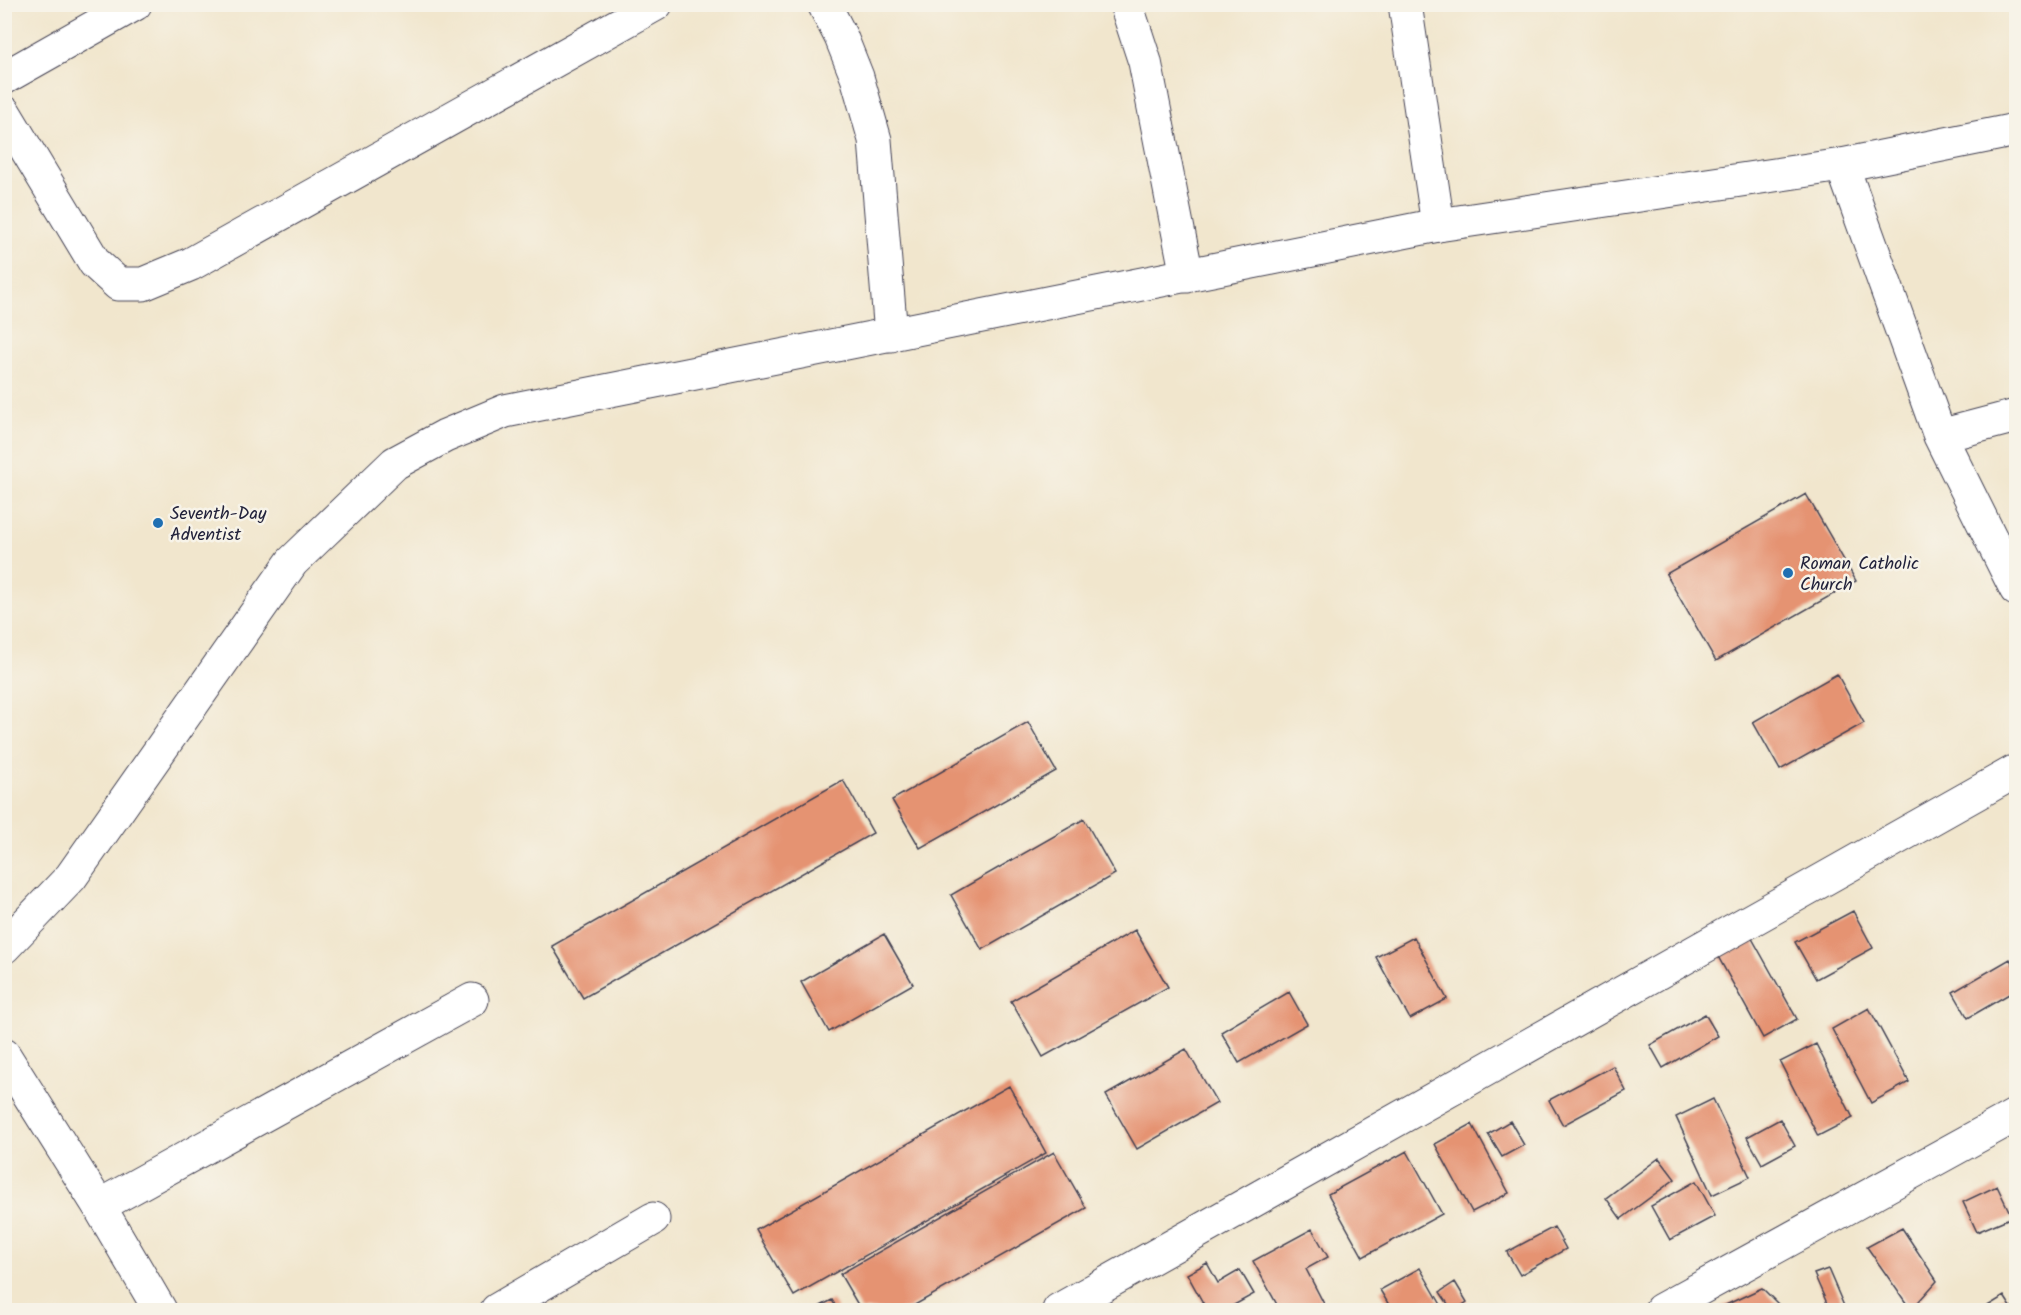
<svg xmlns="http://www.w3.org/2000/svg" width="2021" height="1315" viewBox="0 0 2021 1315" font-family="Kalam,sans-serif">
<rect width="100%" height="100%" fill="#f7f3e8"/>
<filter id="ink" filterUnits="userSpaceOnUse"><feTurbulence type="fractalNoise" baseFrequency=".0167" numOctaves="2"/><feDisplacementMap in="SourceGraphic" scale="12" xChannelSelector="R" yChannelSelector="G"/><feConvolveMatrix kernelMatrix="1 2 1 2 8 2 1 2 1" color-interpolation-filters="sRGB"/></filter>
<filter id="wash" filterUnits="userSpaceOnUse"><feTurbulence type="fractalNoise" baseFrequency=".008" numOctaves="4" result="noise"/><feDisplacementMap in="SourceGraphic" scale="24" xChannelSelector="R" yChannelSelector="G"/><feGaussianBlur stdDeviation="1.35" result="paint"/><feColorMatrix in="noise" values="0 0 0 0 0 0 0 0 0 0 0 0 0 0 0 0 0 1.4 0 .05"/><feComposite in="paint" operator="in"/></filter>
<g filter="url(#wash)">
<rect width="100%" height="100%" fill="#f1e6cd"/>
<g id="blocks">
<path fill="#e59372" d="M1806,494L1856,581L1716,661L1666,574Z
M1837,674L1864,723L1780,770L1753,722Z
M1028,722L1056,771L920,848L892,800Z
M843,780L873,833L583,998L552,946Z
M1084,819L1115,874L982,950L951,895Z
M1853,911L1873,948L1816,979L1795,942Z
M1135,930L1168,987L1043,1057L1011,1001Z
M1749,933L1797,1019L1763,1038L1715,951Z
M884,934L913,984L829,1032L801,982Z
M1414,937L1447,999L1410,1019L1376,957Z
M2010,959L2016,970V990L1968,1018L1953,992Z
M1289,992L1307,1024L1239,1063L1221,1032Z
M1869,1008L1909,1082L1871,1103L1832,1029Z
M1705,1014L1718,1036L1663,1068L1650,1045Z
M1816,1044L1853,1118L1818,1136L1780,1062Z
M1186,1049L1217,1103L1137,1149L1106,1095Z
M1613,1066L1626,1091L1563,1125L1549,1100Z
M1009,1086L1046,1153L794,1296L756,1230Z
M1713,1099L1750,1177L1712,1195L1676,1117Z
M1780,1119L1795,1146L1762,1164L1747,1137Z
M1510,1121L1524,1145L1502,1157L1488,1134Z
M1472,1124L1509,1193L1472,1212L1435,1144Z
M1407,1151L1442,1214L1363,1257L1328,1194Z
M1054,1152L1086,1208L906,1310H861L840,1274Z
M1659,1158L1675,1179L1621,1219L1606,1198Z
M1696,1181L1715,1216L1670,1240L1651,1206Z
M1997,1186L2012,1217L1977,1232L1963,1202Z
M1554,1227L1566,1249L1520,1275L1507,1252Z
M1902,1228L1937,1281L1911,1310L1867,1247Z
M1312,1229L1328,1257L1306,1269L1324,1304L1312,1310H1280L1253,1261Z
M1207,1263L1218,1283L1240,1270L1254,1294L1225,1310H1207L1187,1274Z
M1420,1268L1444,1310H1392L1380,1290Z
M1828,1269L1844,1306L1835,1310H1830L1814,1274Z
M1455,1282L1467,1302L1455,1310H1452L1440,1292Z
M1762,1288L1784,1310H1715Z
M2004,1296L2013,1310H1988L1986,1307Z
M832,1300L838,1310H813Z"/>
</g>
</g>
<g filter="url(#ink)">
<use href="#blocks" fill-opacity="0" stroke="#413f51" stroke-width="1.5"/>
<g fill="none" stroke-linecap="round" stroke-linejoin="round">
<g stroke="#413f51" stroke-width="35">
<path id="street" d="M824,4L841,37L857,77L875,140L891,335
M1126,4L1145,62L1187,276
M1405,4L1438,225
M4,78L135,4
M4,112L95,263L118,284H143L191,264L656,4
M1842,165L1940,436L2016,589
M1940,436L2016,416
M4,1055L99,1206L160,1310
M99,1206L472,1000
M497,1310L653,1219
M1059,1310L2016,771
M1661,1310L2016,1115"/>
</g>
<g stroke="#413f51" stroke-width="35">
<path id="secondary" d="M4,947L71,877L292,562L395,463L445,436L505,411L1438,225L1842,165L2016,130"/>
</g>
<use href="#street" stroke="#fff" stroke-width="33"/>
<use href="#secondary" stroke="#fff" stroke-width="33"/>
</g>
</g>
<g fill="#1f6fb2" stroke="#f7f3e8" stroke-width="2">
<circle cx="158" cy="523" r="6"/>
<circle cx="1788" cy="573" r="6"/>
</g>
<g text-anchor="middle" stroke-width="5" stroke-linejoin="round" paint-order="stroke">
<g font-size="18" fill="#22223b" stroke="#f7f3e8" text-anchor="start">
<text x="170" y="519">Seventh-Day<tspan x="170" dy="21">Adventist</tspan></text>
<text x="1800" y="569">Roman Catholic<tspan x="1800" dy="21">Church</tspan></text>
</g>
</g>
<rect width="2021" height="1315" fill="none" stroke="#f7f3e8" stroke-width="24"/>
</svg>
